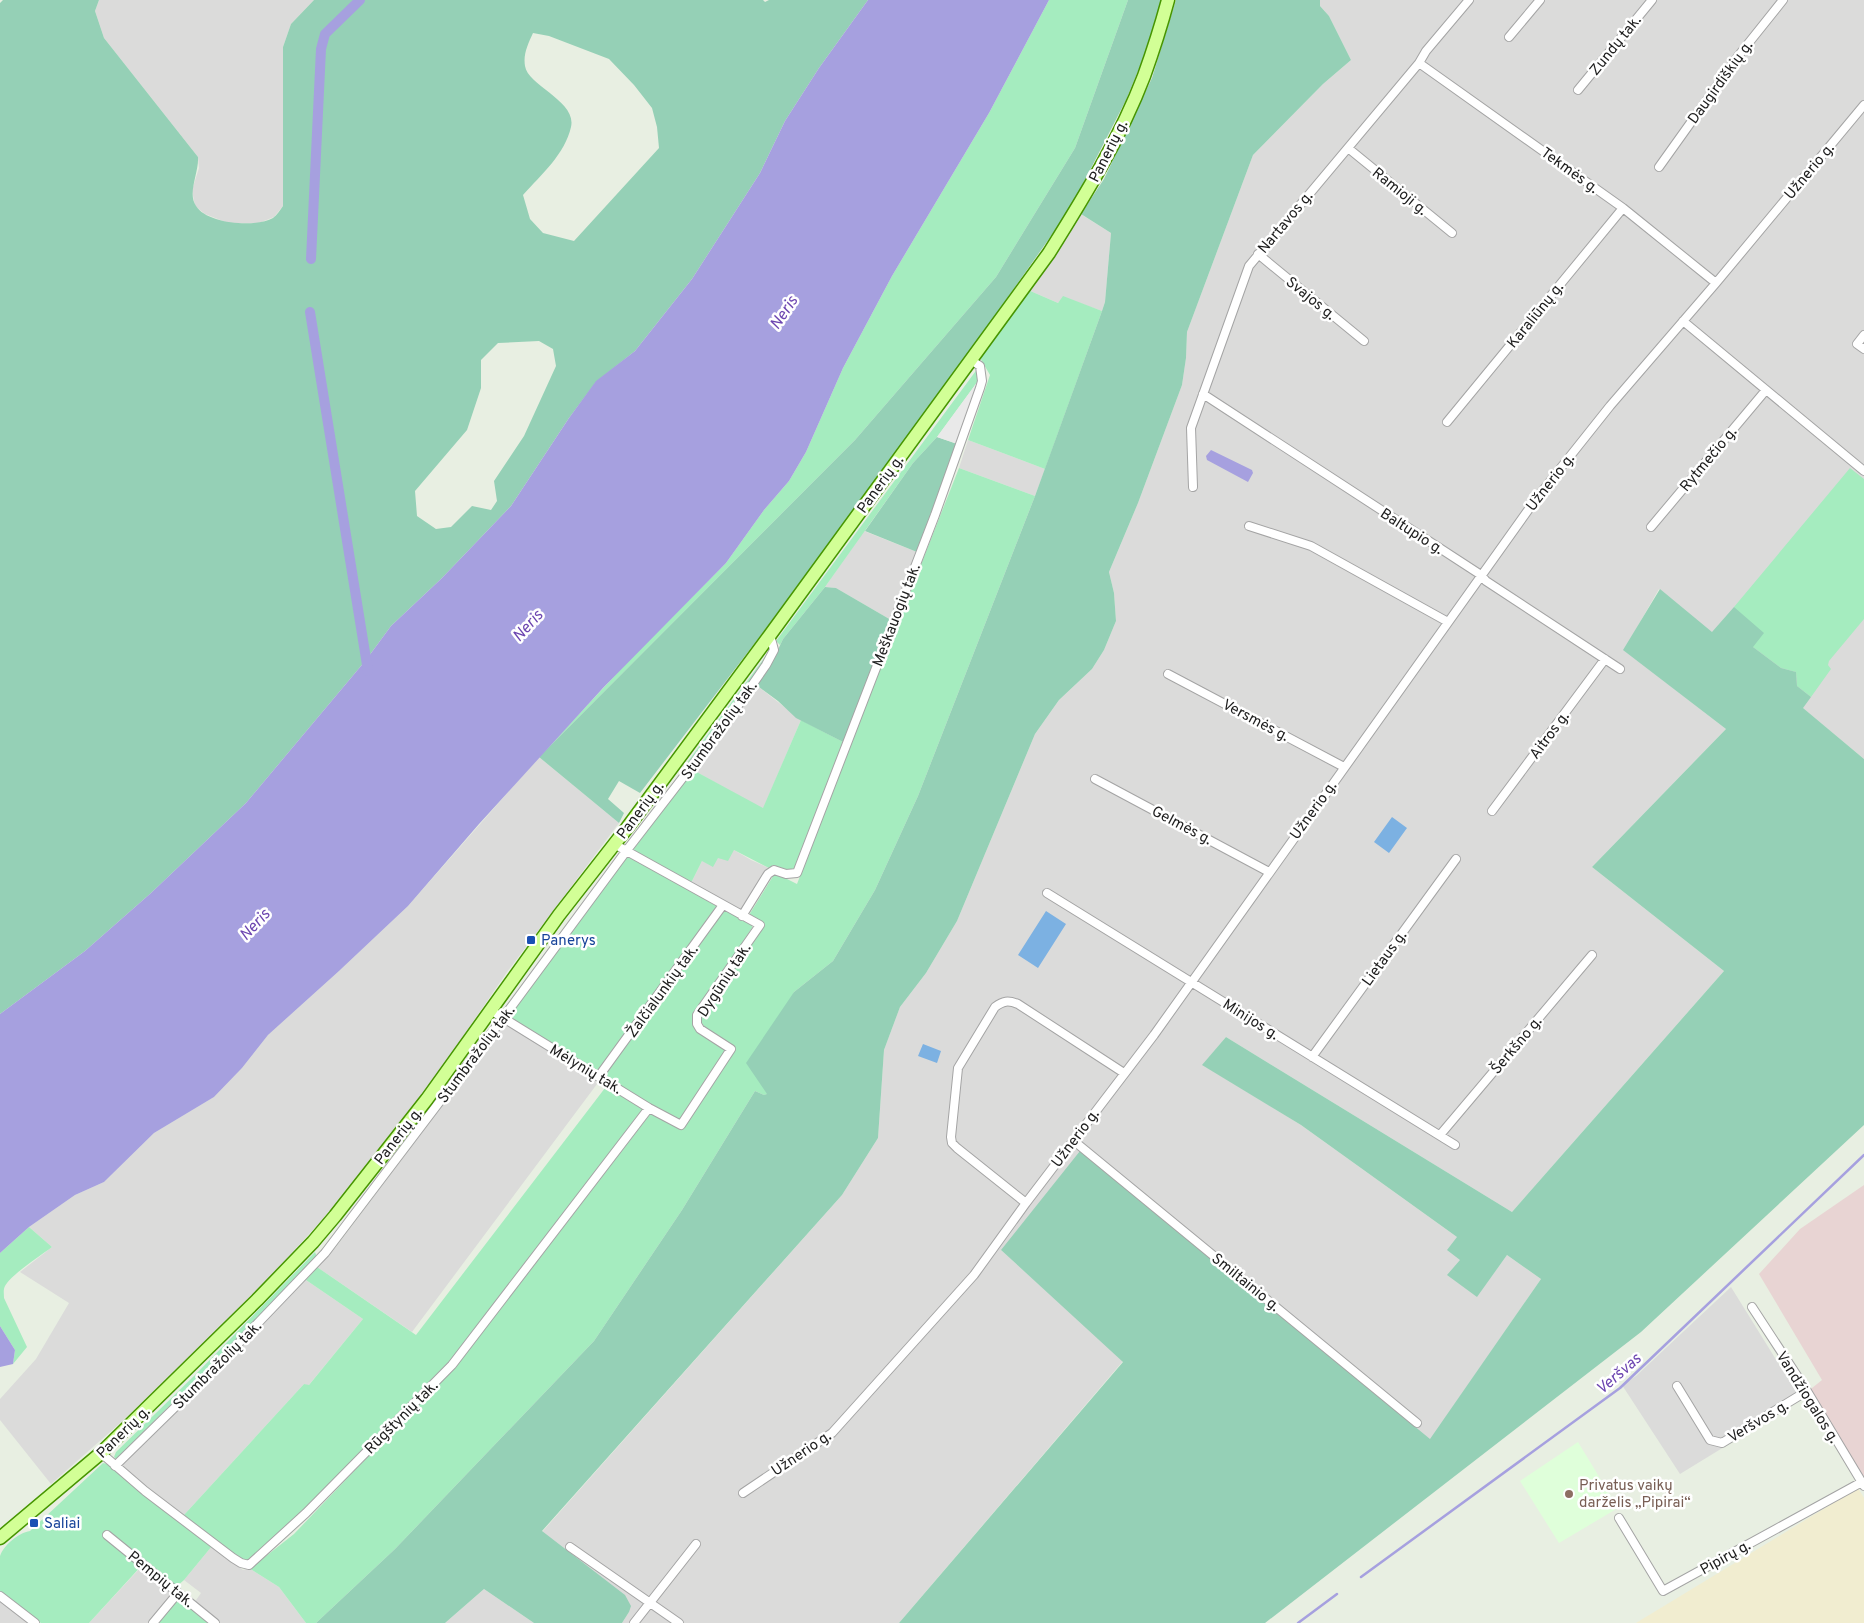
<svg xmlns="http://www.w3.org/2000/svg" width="1864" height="1623" viewBox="0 0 1864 1623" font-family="Overpass,sans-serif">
<rect width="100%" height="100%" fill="#e8efe2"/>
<path fill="#dbdbda" d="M99,0H314L291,24L283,47V206L274,217L259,223H228L205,214L195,206L192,190L199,168L198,157L104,38L95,11Z
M1320,0H1864V759L1659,589L1624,650L1726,729L1592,867L1724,971L1512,1212L1226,1037L1203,1065L1301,1125L1457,1237L1460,1260L1477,1296L1507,1255L1541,1279L1430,1440L1244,1285L1001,1250L1123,1361L899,1623H622L629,1612L542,1532L842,1195L878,1138L884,1050L900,1007L926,973L957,921L1035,734L1059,700L1092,669L1104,650L1116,621L1114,593L1109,572L1138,503L1182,385L1186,358L1187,332L1253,155L1323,84L1351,60L1329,16L1320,6Z
M1079,213L1111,233L1105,302L1102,311L1063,297L1058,303L1028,290Z
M968,440L1045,469L1035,496L959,468Z
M864,531L917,552L891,620L836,588L825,587Z
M755,684L801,720L763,809L693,770Z
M539,757L619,823L507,972L431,1083L321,1221L278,1268L208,1339L118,1425L51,1484L0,1420V1399L36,1359L69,1303L20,1272L52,1247L29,1227L75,1195L104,1182L154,1133L214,1097L242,1068L268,1035L339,971L408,906Z
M734,850L751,860L769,868L744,909H739L691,883L702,861L718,858Z
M505,1025H509L596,1081L597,1084L412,1332L317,1267L336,1247L502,1026Z
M306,1280L363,1319L308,1386L304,1384L184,1515L121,1466V1464Z
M1731,1287L1801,1400L1680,1474L1622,1385L1636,1376Z
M212,1546L243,1570L249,1568L279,1587L306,1623H220L194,1603L201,1593L184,1580Z
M141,1567L172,1593L148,1623H89Z
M484,1589L534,1623H445Z
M0,1600L31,1623H0Z"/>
<path fill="#f1edd0" d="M1858,1488L1864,1498V1623H1636Z"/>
<path fill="#e8d4d3" d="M1864,1185V1486L1807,1392L1822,1380L1759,1274L1800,1229Z"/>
<path fill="#dfffda" d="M1578,1442L1618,1508L1559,1543L1520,1481Z"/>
<path fill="#a5ecbf" d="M1049,0H1128L1075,148L996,277L855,440L539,757L636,653L726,563L764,510L789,481L806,452L843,368L892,276L989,113Z
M1028,290L1058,303L1063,296L1102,311L1045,469L968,440L990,375L979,356Z
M978,368V381L937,437L913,463L825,587L783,639L780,645L776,641Z
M959,468L1035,496L918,796L875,890L833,961L794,992L759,1080L768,1094L764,1095L755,1091L682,1210L594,1341L395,1549L316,1623H306L279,1587L249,1568L252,1567L294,1534L465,1355L651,1113L681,1128L734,1048C724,1041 697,1028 701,1015L765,924L749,915L775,873L797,884L858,724Z
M1850,468L1864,479V619L1829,661L1828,665L1831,669L1811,697L1797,686L1796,672L1781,668L1753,647L1734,607Z
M770,650L771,651L677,783L686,764Z
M801,720L843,742L795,868L789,870L773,865L769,868L734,850L728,861L718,858L713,867L702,861L691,883L633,850L693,770L763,808Z
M630,855L718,907L599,1073L512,1021L509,1017L626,856Z
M726,909L752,925V928L695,1014V1021L726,1050L679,1121L602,1076L723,910Z
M605,1088L610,1089L643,1109L443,1371L309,1505L252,1560L246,1561L241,1560L184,1515L304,1384L309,1385L363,1319L306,1280L317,1267L416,1335Z
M29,1227L52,1247C40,1256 12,1274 5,1286C3,1290 4,1294 4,1298L27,1347L13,1364L15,1350L0,1326V1253Z
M315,1252L317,1257L247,1329L116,1459L114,1457L116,1452L195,1375Z
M103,1463L107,1464L212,1546L184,1580L176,1587L144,1563L89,1623H41L0,1592V1556C4,1545 18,1533 30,1531Z
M176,1599H181L212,1623H156Z"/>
<path fill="#95d0b6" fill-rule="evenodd" d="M3,0H99L95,11L104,38L198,157C199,173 187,193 196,206C207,224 256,228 273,218C277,215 280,210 283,206V47L291,24L314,0H763L765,2L769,0H868L819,68L785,121L760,173L692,279L635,351L596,382L569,418L511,506L442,578L391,626L366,660L246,803L151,893L85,951L0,1014V3ZM533,33L549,36L609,59L634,85L652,108L657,127L659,148L574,241L543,233L530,219L523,195C541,175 565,154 571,127C577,101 528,86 525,66C523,54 528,44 533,33ZM539,341L553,349L556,366L524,436L494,481L497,501L491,510L472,506L451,527L436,529L417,516L415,491L467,430L481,388V360L498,343Z
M1128,0H1162L1147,49L1126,100L1070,209L967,355L764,631L640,793L619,781L608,799L624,813L619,823L539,757L855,440L996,277L1075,148Z
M1176,0H1320V6L1329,16L1351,60L1323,84L1253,155L1187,332L1186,358L1182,385L1138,503L1109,572L1114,593L1116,621L1104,650L1092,669L1059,700L1035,734L957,921L926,973L900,1007L884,1050L878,1138L842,1195L542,1531L625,1595L631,1606L629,1612L622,1623H534L484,1589L445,1623H316L395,1549L594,1341L682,1210L755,1091L764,1095L767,1094L746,1063L794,992L833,961L875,890L918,796L1035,496L1102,311L1105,302L1111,233L1081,214L1104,179L1152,78Z
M937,437L957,444L917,552L865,531L913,463Z
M825,587L836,588L891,620L843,742L796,718L778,701L755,684L775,656L783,639Z
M1660,589L1712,632L1734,607L1764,633L1753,647L1781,668L1796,672L1797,686L1811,697L1803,708L1864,759V1125L1641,1332L1265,1623H899L1123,1362L1001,1250L1080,1151L1430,1439L1541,1279L1507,1255L1477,1297L1447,1275L1460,1260L1447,1250L1457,1237L1301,1125L1202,1065L1226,1037L1512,1212L1724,971L1592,867L1726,729L1623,650Z"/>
<path fill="#7cb1e2" d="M1392,817L1407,828L1389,853L1374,842Z
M1046,911L1066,924L1038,968L1018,955Z
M923,1044L941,1051L937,1063L918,1056Z"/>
<path fill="#e9e9e9" d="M978,381H982L961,445L937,437Z"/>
<path fill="#a6a0df" d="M868,0H1049L989,113L892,276L843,368L806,452L789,481L764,510L726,563L603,688L479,824L408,906L339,971L268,1035L242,1068L214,1097L154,1133L104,1182L75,1195L29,1227L0,1253V1014L85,951L151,893L246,803L366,660L391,626L442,578L511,506L569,418L596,381L635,351L692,279L760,173L785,121L819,68Z
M1211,450L1252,470L1253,473L1248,482L1207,460L1206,456Z
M0,1326L15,1350L13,1364L0,1367Z"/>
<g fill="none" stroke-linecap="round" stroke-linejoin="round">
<path stroke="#a6a0df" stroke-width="2.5" d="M1361,1577L1620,1388L1864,1155
M1298,1623L1337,1594"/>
<path stroke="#a6a0df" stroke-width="10" d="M311,259L321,49L325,34L360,0
M310,312L368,671"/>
<g stroke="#a4a4a4" stroke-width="10">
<path id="minor" d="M1509,37L1540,0
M1419,63L1623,208L1716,283
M1578,90L1652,0
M1348,148L1452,233
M1659,167L1739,55L1783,0
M1258,254L1364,341
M1683,321L1864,471
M1864,335L1857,344L1864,349
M1203,394L1481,575L1486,581L1620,669
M1447,422L1623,208
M1193,487L1191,428L1249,266L1419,63L1426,51L1469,0
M1249,526L1311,546L1448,622
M1651,527L1766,390
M1168,674L1344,767
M1095,779L1269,872
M1492,811L1605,659
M1047,893L1455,1145
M742,916L768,874L774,870L786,874L797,873L935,515L980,388L982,381L980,366L971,360
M492,1011L649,1108L681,1125L731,1049L700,1029L697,1024V1015L760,925L614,844
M1312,1057L1456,859
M599,1076L723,905
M1440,1135L1592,955
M1074,1141L1417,1423
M1026,1203L957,1148L952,1143L951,1137L958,1068L995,1007C1003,1001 1008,1000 1018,1004L1124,1073
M1752,1307L1807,1391L1864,1486
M1677,1386L1710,1440L1722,1443L1807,1391
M101,1453L145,1491L233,1558L241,1563L249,1565L306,1513L452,1365L649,1108
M115,1466L211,1372L325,1253L503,1018L627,850L732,714L766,665L774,650L770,635
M743,1493L832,1433L974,1275L1026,1203L1154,1035L1536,499L1610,406L1716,283L1864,105
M1619,1518L1663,1591L1862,1482
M107,1535L215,1623
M570,1547L679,1623
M0,1596L35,1623
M153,1623L178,1593
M634,1623L696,1544"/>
</g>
<g stroke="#469500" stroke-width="15">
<path id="primary" d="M0,1538L101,1453L257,1300L313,1242L335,1216L427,1099L559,915L627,828L770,635L1049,253C1084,197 1120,139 1144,76C1153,51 1161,26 1168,0"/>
</g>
<use href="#minor" stroke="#fff" stroke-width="8"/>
<use href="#primary" stroke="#d2ff96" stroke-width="12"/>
</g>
<g fill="#1a4fb4" stroke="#fff" stroke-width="2">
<rect x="526" y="935" width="10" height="10" rx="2.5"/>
<rect x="29" y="1518" width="10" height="10" rx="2.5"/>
</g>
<circle fill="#8d6e63" stroke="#fff" stroke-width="2" cx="1569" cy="1494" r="5"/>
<g text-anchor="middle" stroke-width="5" stroke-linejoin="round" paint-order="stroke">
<g font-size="15" fill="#1d1d1d" stroke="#fff">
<text transform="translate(1615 45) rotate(-51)" y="5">Zundų tak.</text>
<text transform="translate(1720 82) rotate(-54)" y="5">Daugirdiškių g.</text>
<text transform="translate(1108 151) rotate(-63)" y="5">Panerių g.</text>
<text transform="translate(1570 170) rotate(36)" y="5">Tekmės g.</text>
<text transform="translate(1809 171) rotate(-50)" y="5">Užnerio g.</text>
<text transform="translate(1400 191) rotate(39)" y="5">Ramioji g.</text>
<text transform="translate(1285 222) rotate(-50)" y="5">Nartavos g.</text>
<text transform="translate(1311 298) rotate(39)" y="5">Svajos g.</text>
<text transform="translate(1535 315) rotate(-51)" y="5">Karaliūnų g.</text>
<text transform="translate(1708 459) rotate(-50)" y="5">Rytmečio g.</text>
<text transform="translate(1550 482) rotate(-52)" y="5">Užnerio g.</text>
<text transform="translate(880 484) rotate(-54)" y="5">Panerių g.</text>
<text transform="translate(1412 531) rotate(33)" y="5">Baltupio g.</text>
<text transform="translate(896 615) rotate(-69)" y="5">Meškauogių tak.</text>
<text transform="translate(1256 720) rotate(28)" y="5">Versmės g.</text>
<text transform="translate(719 730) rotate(-54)" y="5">Stumbražolių tak.</text>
<text transform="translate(1549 735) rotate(-53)" y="5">Aitros g.</text>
<text transform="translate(640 810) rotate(-53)" y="5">Panerių g.</text>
<text transform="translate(1313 810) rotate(-54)" y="5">Užnerio g.</text>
<text transform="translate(1182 825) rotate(28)" y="5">Gelmės g.</text>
<text transform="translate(1384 958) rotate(-54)" y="5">Lietaus g.</text>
<text transform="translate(724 980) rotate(-57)" y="5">Dygūnių tak.</text>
<text transform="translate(662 991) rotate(-54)" y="5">Žalčialunkių tak.</text>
<text transform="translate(1251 1019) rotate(32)" y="5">Minijos g.</text>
<text transform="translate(1516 1045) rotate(-50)" y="5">Šerkšno g.</text>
<text transform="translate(476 1054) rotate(-53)" y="5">Stumbražolių tak.</text>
<text transform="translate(586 1069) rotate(31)" y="5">Mėlynių tak.</text>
<text transform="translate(398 1136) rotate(-52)" y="5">Panerių g.</text>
<text transform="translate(1075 1138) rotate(-53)" y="5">Užnerio g.</text>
<text transform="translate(1246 1282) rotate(39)" y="5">Smiltainio g.</text>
<text transform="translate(217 1365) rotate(-45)" y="5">Stumbražolių tak.</text>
<text transform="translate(1808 1397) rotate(58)" y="5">Vandžiogalos g.</text>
<text transform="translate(401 1417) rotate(-45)" y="5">Rūgštynių tak.</text>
<text transform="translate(1758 1421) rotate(-31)" y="5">Veršvos g.</text>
<text transform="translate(123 1432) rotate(-44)" y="5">Panerių g.</text>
<text transform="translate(801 1453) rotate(-34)" y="5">Užnerio g.</text>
<text transform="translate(1725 1557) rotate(-29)" y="5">Pipirų g.</text>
<text transform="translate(161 1579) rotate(39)" y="5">Pempių tak.</text>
</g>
<g font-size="15" fill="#164399" stroke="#fff" text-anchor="start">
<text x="541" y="945">Panerys</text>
<text x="44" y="1528">Saliai</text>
</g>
<g font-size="15" fill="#785e54" stroke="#fff" text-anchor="start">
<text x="1579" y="1490">Privatus vaikų<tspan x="1579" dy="17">darželis „Pipirai“</tspan></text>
</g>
<g font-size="16" font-style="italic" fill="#6c45b0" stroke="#fff">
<text transform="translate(783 312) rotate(-56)" y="6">Neris</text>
<text transform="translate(527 625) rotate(-48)" y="6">Neris</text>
<text transform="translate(254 924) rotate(-47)" y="6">Neris</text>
<text transform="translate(1618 1373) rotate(-41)" y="6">Veršvas</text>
</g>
</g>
</svg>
